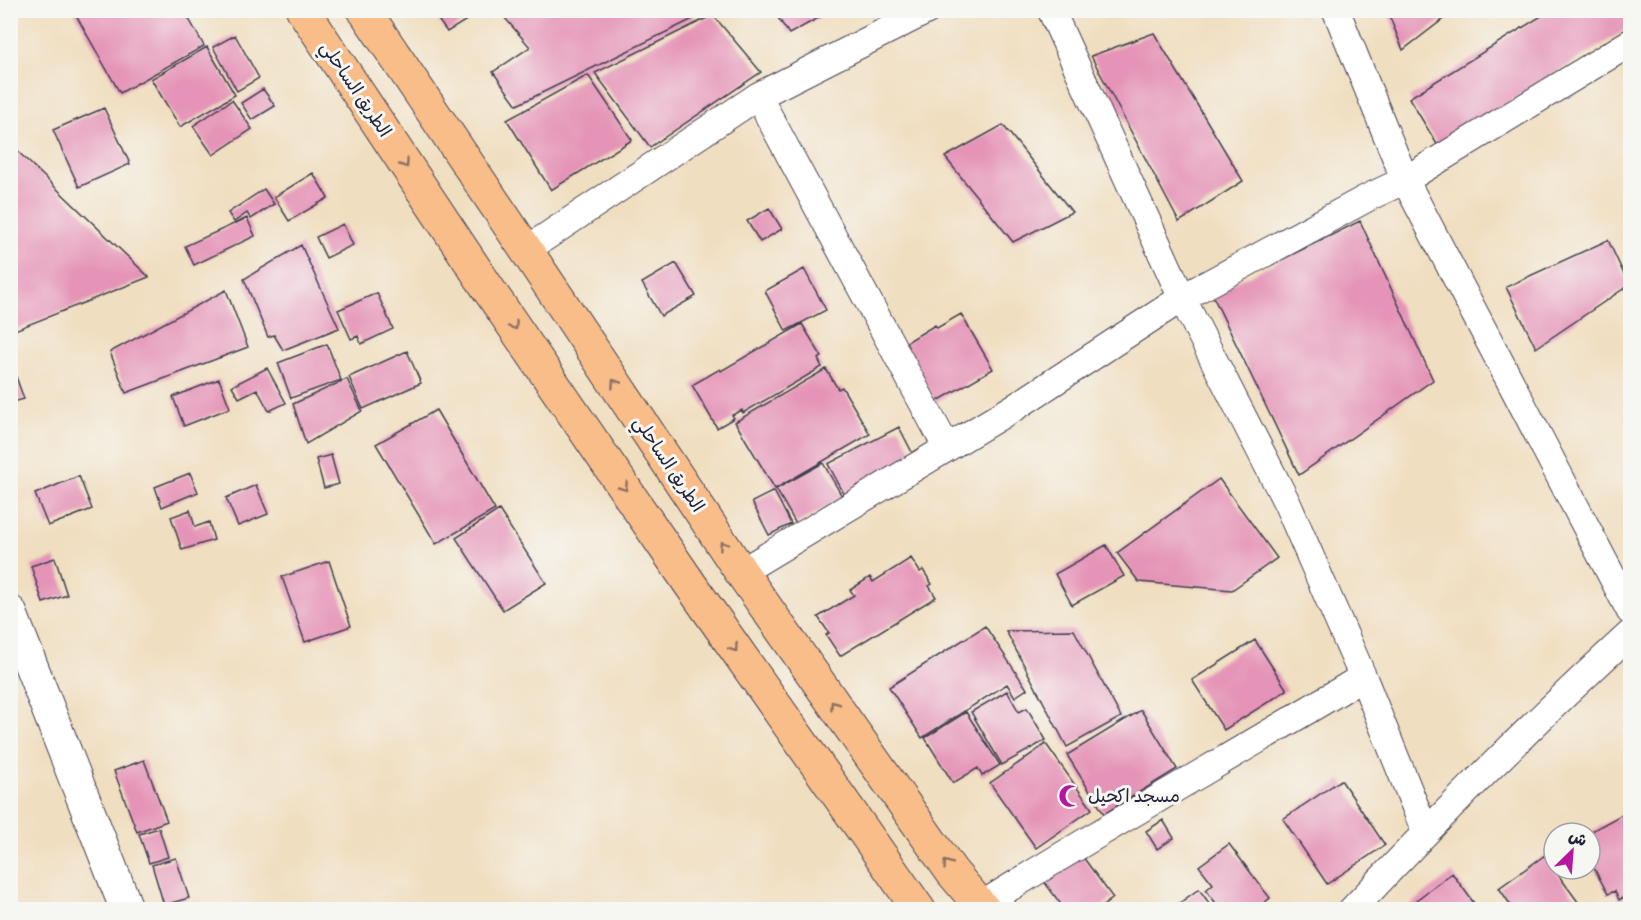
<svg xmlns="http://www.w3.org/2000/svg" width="1641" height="920" viewBox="0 0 1641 920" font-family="Itim,'Playpen Sans Arabic',sans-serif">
<rect width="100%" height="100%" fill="#f6f6f2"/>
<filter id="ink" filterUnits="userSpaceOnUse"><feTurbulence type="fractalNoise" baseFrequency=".0167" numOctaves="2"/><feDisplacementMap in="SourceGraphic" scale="12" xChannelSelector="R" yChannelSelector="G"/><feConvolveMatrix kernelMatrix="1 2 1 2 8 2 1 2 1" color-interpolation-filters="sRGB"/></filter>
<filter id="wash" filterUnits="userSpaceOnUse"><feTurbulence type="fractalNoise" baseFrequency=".008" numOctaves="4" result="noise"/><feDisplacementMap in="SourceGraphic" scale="24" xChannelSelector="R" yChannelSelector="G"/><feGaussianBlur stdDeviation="1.35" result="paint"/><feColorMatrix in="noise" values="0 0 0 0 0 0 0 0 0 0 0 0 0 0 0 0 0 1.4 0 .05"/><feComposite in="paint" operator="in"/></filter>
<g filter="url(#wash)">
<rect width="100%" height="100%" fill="#f0dec0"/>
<g id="blocks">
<path fill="#e594b7" d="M73,10H184L204,46L120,93Z
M431,10H483L447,32Z
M498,10H688L695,18L517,105L493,72L530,47Z
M773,10H833L789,34Z
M1387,10H1455L1403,50Z
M1551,10H1630V27L1438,146L1409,98Z
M713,15L761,72L650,147L595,73Z
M1154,33L1243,181L1179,222L1091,56Z
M235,35L259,78L237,91L213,47Z
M207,47L235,95L180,127L151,79Z
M588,75L632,140L551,190L507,120Z
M263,89L275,106L252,120L241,103Z
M232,100L252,129L213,155L193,126Z
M104,108L130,164L79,187L53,130Z
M1003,125L1072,212L1013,242L945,157Z
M10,144L149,277L10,332Z
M313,173L328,198L289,221L274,197Z
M264,189L274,204L251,219L247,213L234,222L228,213Z
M769,208L782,229L760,242L747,221Z
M247,218L255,236L194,265L185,246Z
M1360,221L1433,380L1299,475L1212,294Z
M343,224L353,245L326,258L316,237Z
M1608,240L1629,285L1536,348L1506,287Z
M301,245L339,328L283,350L274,335L268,337L244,279Z
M676,263L696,296L661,316L642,283Z
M804,269L826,310L786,331L765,291Z
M226,290L248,347L126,393L110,352Z
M377,293L393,329L361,344L358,336L351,339L338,310Z
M961,314L993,369L936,402L902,345L935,325L937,328Z
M802,324L822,357L818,359L822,367L743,413L742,410L732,415L734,418L717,428L692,385L720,369L721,371Z
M327,344L341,380L291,398L278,363Z
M407,351L421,383L363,409L349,377Z
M10,360L24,399L10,403Z
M267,368L286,403L269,411L257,389L239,398L232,386Z
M826,369L838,389L842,387L870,434L775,489L735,422Z
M219,379L230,408L184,426L173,397Z
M347,379L362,411L306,444L293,404Z
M436,410L495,510L436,544L376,444Z
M899,427L917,462L847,499L828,464Z
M331,455L339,484L324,488L316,459Z
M823,463L843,498L796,524L776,489Z
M190,473L198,492L162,507L155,487Z
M79,476L92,509L48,526L35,494Z
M1219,479L1277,558L1232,590L1139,582L1117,553Z
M256,485L268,514L238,526L226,498Z
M774,491L791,524L769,535L752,502Z
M190,510L195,527L209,522L214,540L182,550L171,517Z
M499,510L546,583L503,610L456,538Z
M1106,545L1124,576L1072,605L1055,574Z
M55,558L67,595L43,603L31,566Z
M911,558L920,572L923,570L932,584L929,586L936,597L840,656L826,635L829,633L818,617L854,595L850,590L870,577L873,582Z
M329,561L351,626L305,642L282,577Z
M985,626L1027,689L1015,697L1007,684L922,738L889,687Z
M1074,630L1121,717L1067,747L1006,631Z
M1255,640L1287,690L1224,730L1192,680Z
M1007,691L1019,712L1027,708L1046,740L1002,765L971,712Z
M1141,710L1177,769L1104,814L1067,755Z
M966,712L1000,765L982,776L978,768L953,783L925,738Z
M1046,744L1092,809L1036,848L990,783Z
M144,760L167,821L137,832L114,771Z
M1341,780L1385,845L1327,884L1283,819Z
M1628,811L1630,816V894L1619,900L1615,891L1608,894L1590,861V832Z
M1163,820L1174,838L1157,849L1146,831Z
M159,828L168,857L149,863L139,834Z
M1229,844L1270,898L1255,910H1221L1206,890L1213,884L1199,866Z
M1080,853L1113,898L1098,910H1065L1043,880Z
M1545,855L1554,869L1584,910H1514L1499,888Z
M176,858L189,898L164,905L152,865Z
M1452,873L1479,910H1403Z
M1199,889L1214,910H1176L1174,907Z"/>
</g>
</g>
<g filter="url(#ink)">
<use href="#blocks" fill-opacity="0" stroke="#413e4f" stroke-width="1.5"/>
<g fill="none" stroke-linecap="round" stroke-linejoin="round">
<g stroke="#413e4f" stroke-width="29">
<path id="minor" d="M1051,10L1182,298L1287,503L1363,677L1425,831
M1336,10L1405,180L1630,611
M758,96L947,448
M526,250L758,96L928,10
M741,572L1020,404L1182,298L1369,197L1405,180L1630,43
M980,906C1106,827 1236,754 1363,677
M1352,910C1442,814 1534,722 1630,634"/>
</g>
<g stroke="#413e4f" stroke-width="35">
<path id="tertiary" d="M10,612L127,910"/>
</g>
<g stroke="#413e4f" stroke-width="35">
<path id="trunk" d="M303,10L489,290L690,584L919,910
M364,10L526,250L741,572L952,872L984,910"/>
</g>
<use href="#minor" stroke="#fff" stroke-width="27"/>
<use href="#tertiary" stroke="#fff" stroke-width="33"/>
<use href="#trunk" stroke="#f8bd89" stroke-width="33"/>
</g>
<defs><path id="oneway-chevron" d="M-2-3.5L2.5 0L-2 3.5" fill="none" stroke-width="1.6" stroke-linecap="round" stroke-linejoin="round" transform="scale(1.5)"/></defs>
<g stroke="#8d7062">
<use href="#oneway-chevron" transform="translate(405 164) rotate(56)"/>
<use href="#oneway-chevron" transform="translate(514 326) rotate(56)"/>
<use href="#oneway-chevron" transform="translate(615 383) rotate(-124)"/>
<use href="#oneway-chevron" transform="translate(624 487) rotate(56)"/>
<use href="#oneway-chevron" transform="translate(723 545) rotate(-124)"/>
<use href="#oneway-chevron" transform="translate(734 648) rotate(55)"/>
<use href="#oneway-chevron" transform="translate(834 705) rotate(-125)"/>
<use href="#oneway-chevron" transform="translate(947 864) rotate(-126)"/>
</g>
</g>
<defs>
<g id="mosque-bare" transform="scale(1.8)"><path d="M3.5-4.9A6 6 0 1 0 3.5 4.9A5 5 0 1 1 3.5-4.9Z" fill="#b5179e" stroke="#f6f6f2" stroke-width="2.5" paint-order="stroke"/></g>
</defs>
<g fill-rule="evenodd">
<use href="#mosque-bare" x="1070" y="796"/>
</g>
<g text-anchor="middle" stroke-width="6" stroke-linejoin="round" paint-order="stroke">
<g font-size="18" fill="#22223b" stroke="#f6f6f2">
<text transform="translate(356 89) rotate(56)" y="6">الطريق الساحلي</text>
<text transform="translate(669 464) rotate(56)" y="6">الطريق الساحلي</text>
</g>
<g font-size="18" fill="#22223b" stroke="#f6f6f2" text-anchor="start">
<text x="1088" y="802">مسجد اكحيل</text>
</g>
</g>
<rect width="1641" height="920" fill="none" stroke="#f6f6f2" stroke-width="36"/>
<g transform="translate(1572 851) rotate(25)"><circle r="28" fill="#f6f6f2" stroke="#a1a1a9" stroke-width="1.5"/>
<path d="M0-4.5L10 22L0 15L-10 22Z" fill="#b5179e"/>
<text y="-9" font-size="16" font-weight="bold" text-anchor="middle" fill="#22223b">ش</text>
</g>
</svg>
